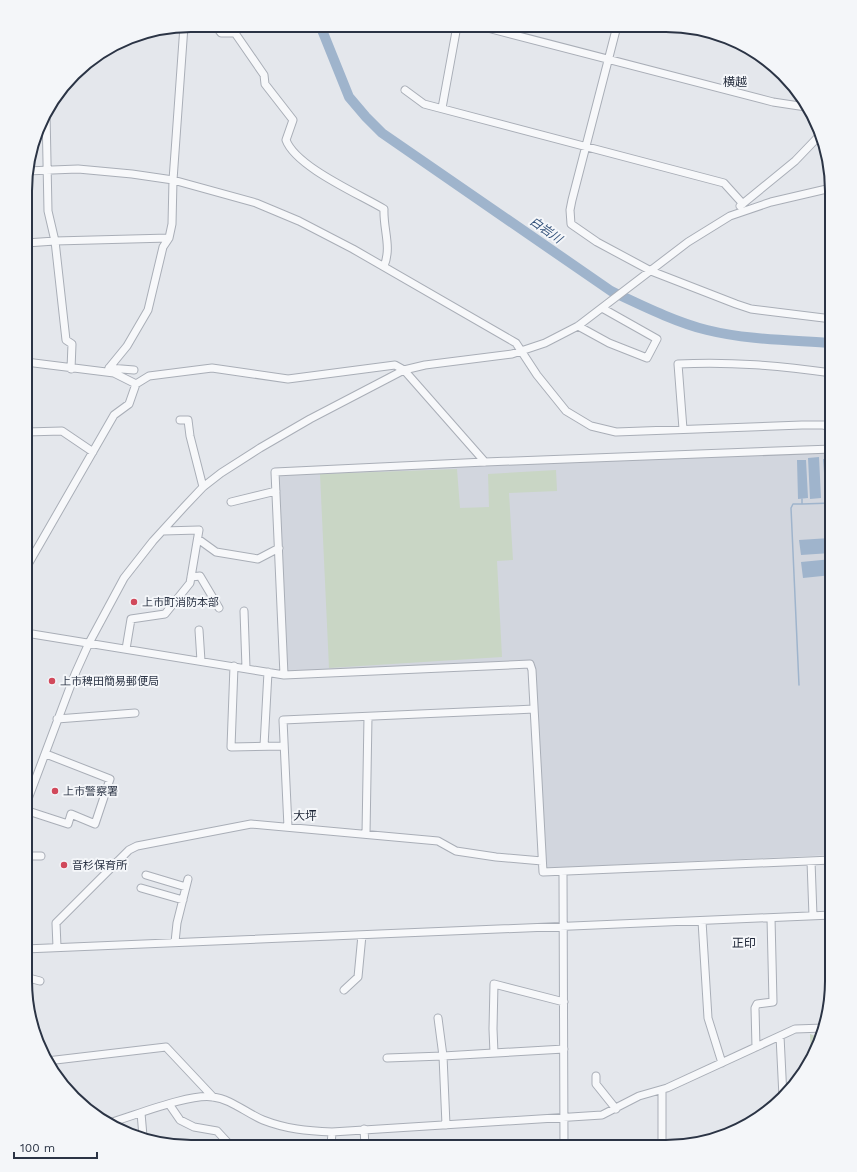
<svg xmlns="http://www.w3.org/2000/svg" width="857" height="1172" viewBox="0 0 857 1172" font-family="'Work Sans','Noto Sans JP',sans-serif">
<rect width="100%" height="100%" fill="#e4e7ec"/>
<path fill="#d2d6de" d="M832,452V855L545,868L535,666L532,660L287,672L277,475L603,460Z"/>
<path fill="#c9d6c5" d="M457,469L460,508L489,507L488,474L556,470L557,491L509,493L513,560L497,561L502,657L329,668L320,474Z
M810,1034L821,1038L806,1069L805,1055L811,1054Z"/>
<path fill="#9fb4cc" d="M819,457L821,498L810,499L808,458Z
M823,459H830L832,499L826,500Z
M797,460H806L808,498L798,499Z
M830,538L831,553L801,555L799,540Z
M832,559V575L803,578L801,562Z"/>
<g fill="none" stroke-linecap="round" stroke-linejoin="round">
<path stroke="#9fb4cc" stroke-width="1.5" d="M802,499V504L832,503
M799,685L791,508L793,504H802"/>
<path stroke="#9fb4cc" stroke-width="10" d="M320,25L349,97L366,117L382,133L611,291C641,305 675,322 707,330C747,340 791,340 832,343"/>
<g stroke="#a9aeb7" stroke-width="9">
<path id="minor" d="M215,25L221,33H235L264,75L265,84L293,120L286,140C296,167 359,194 384,209C383,229 392,247 384,266
M480,26L773,102L806,107L819,134
M617,26L572,200L570,210L571,224L597,242L651,271L736,304L751,309L832,319
M405,90L424,104L724,183L743,204
M442,108L457,26
M46,112L48,211L55,241L66,340L72,344L71,369
M26,171L78,169L132,174L173,180L256,203L299,221L353,249L516,343L537,375L566,411L591,426L616,432L802,425H823L832,427
M740,206L795,161L819,136
M26,243L55,241L169,238
M578,326L609,343L647,358L657,339L602,308
M26,362L114,373L136,384L149,376L212,368L288,379L395,365L404,370L485,462
M109,368L127,346L148,310L163,247L169,238L172,224L173,180L184,26
M109,368L134,370
M180,420H188L190,436L203,487
M683,429L678,364C731,361 780,366 832,373
M26,432L62,431L93,452
M231,502L276,491
M198,539L216,552L258,559L279,548
M26,568L114,415L129,404L136,384
M191,577L200,576L219,608
M244,611L246,668
M199,630L201,661
M26,633L284,675L530,664L532,670L543,872L832,860
M126,649L131,619L165,614L190,583L199,530L163,531
M234,666L231,747L284,746
M284,675L275,472L485,462L832,449
M57,719L135,713
M264,746L268,672
M25,807L75,674L89,643L124,578L153,541L185,506L203,487L221,473L260,448L310,419L404,370L425,365L512,354L545,343L578,326L688,242L730,216L771,202L831,188
M25,810L68,824L71,814L95,824L110,779L46,754
M288,827L283,720L534,709
M366,834L368,717
M25,856H41
M811,861L813,916
M563,872L564,1147
M146,875L186,887
M141,888L183,900
M702,921L708,1018L722,1063
M175,942L177,923L188,879
M57,947L56,923L129,850L137,846L251,824L438,841L456,851L496,857L542,861
M25,949L832,915
M25,977L40,981
M344,990L358,977L362,935
M780,1036L783,1097
M756,1047L755,1008L757,1004L773,1002L771,918
M494,1053L493,1029L494,984L564,1002
M387,1058L443,1056L438,1018
M47,1061L166,1047L213,1097
M596,1076V1084L616,1109
M169,1104L180,1120L194,1127L217,1131L230,1145
M141,1113L143,1136
M109,1123C134,1116 190,1093 213,1097C231,1099 246,1113 263,1120C286,1129 307,1131 332,1132L602,1115L639,1096L667,1088L795,1029L824,1028
M446,1125L443,1056L564,1049
M364,1129L365,1146
M331,1146L332,1132
M662,1147V1090"/>
</g>
<use href="#minor" stroke="#f7f8fa" stroke-width="7"/>
</g>
<g fill="#d1495b" stroke="#f4f6f9" stroke-width="1.5">
<circle cx="134" cy="602" r="4"/>
<circle cx="52" cy="681" r="4"/>
<circle cx="55" cy="791" r="4"/>
<circle cx="64" cy="865" r="4"/>
</g>
<g text-anchor="middle" stroke-width="4" stroke-linejoin="round" paint-order="stroke">
<g font-size="11" fill="#2b3445" stroke="#f4f6f9" text-anchor="start">
<text x="142" y="606">上市町消防本部</text>
<text x="60" y="685">上市稗田簡易郵便局</text>
<text x="63" y="795">上市警察署</text>
<text x="72" y="869">音杉保育所</text>
</g>
<g font-size="12" fill="#1d2536" stroke="#f4f6f9">
<text x="735" y="86">横越</text>
<text x="305" y="820">大坪</text>
<text x="744" y="947">正印</text>
</g>
<g font-size="12" font-style="italic" fill="#34527a" stroke="#f4f6f9">
<text transform="translate(546 230) rotate(35)" y="4">白岩川</text>
</g>
</g>
<path d="M0 0H857V1172H0ZM191 32H666A159 159 0 0 1 825 191V981A159 159 0 0 1 666 1140H191A159 159 0 0 1 32 981V191A159 159 0 0 1 191 32Z" fill="#f4f6f9" fill-rule="evenodd"/>
<path fill="none" stroke="#2b3445" stroke-width="2" d="M191 32H666A159 159 0 0 1 825 191V981A159 159 0 0 1 666 1140H191A159 159 0 0 1 32 981V191A159 159 0 0 1 191 32Z"/>
<path d="M14 1152v6h83v-6" fill="none" stroke="#2b3445" stroke-width="2"/>
<text x="20" y="1152" font-size="12" fill="#2b3445" stroke="#f4f6f9" stroke-width="3" paint-order="stroke">100 m</text>
</svg>
